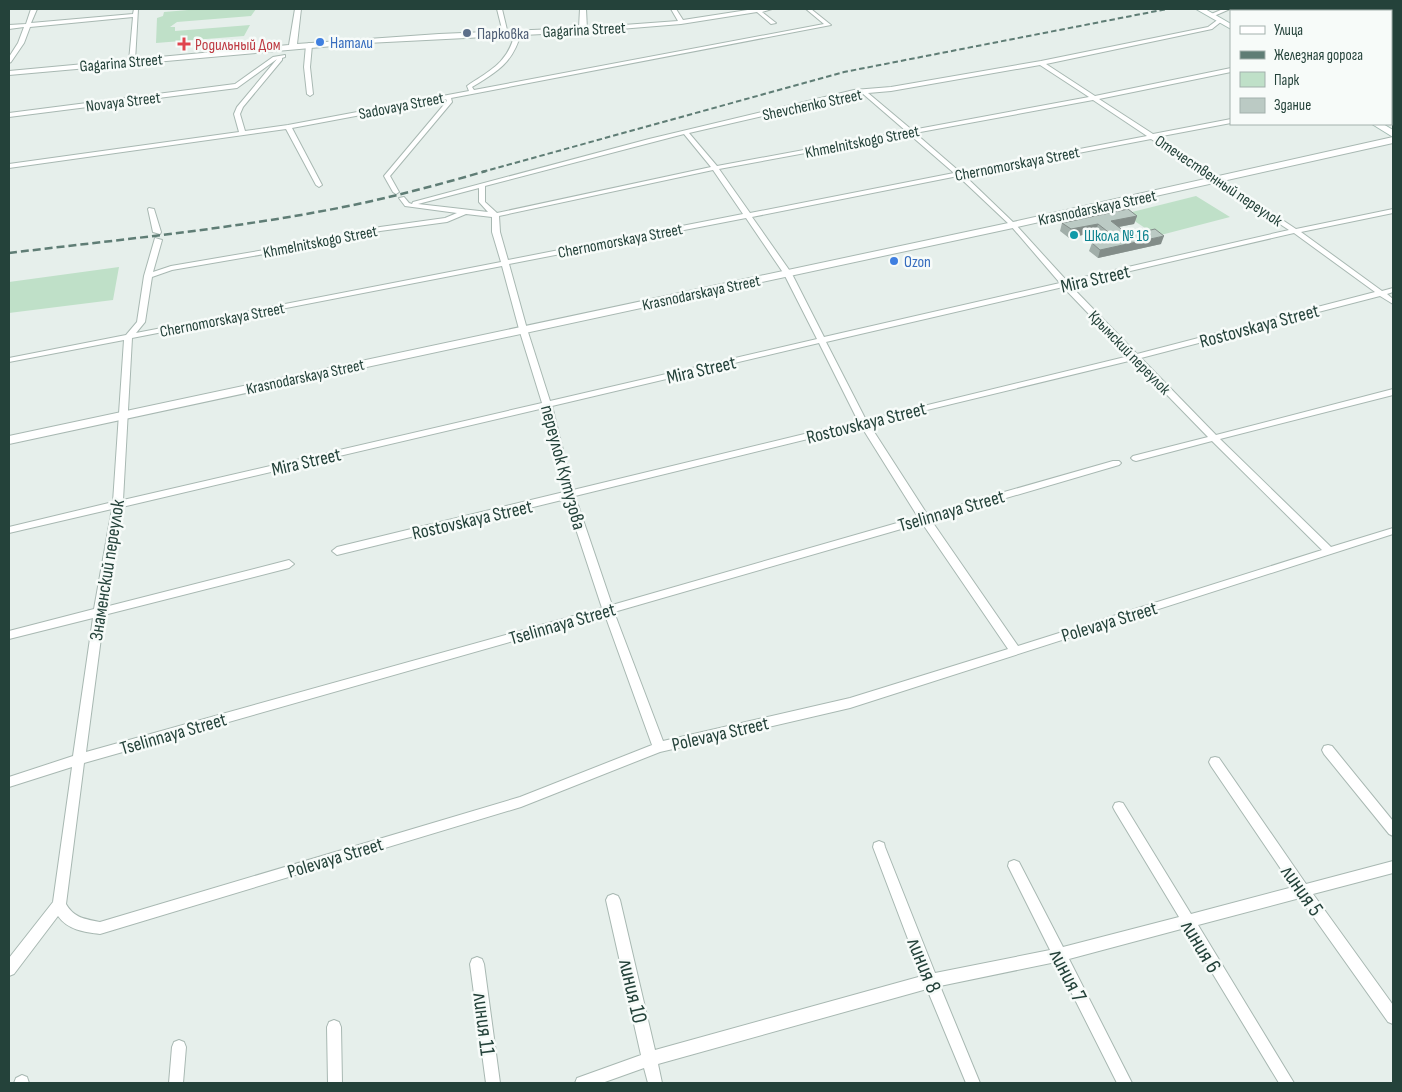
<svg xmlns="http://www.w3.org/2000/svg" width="1402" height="1092" viewBox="0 0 1402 1092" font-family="'Sofia Sans Condensed',sans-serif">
<rect width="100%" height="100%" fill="#e6efeb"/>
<path fill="#bfe0c8" d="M200,9H256L251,16L177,22L170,27H175V31L250,25L244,36L156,43L157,18L163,16L164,12Z
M1238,9H1393V43H1391V11H1248Z
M1196,196L1230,217L1157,236L1124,214Z
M119,267L113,300L9,313V282Z"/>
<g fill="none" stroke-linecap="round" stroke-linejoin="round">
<g stroke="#a8b8b2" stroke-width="2">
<path id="minor" d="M31,9H37L31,23L133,14L134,9H138L135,61L132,63L129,61L133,17L30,27L24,43L11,62L9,63V57L18,43L24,27L9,29V25L26,24Z
M497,9H502L508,34L503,33Z
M671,9H676L683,20L754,9H772L762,12L776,23L771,24L757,12L681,24L583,32L580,30L583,28L678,21Z
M806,9H811L831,25L451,98L452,102L390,176L399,192L396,194L393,192L384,176L447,101L446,99L292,128L322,185L319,187L316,185L286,129L9,168V164L239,132L234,114L237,107L277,59L237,88L9,117V113L235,84L273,57L285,55V57L282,58V60L243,107L240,114L245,131L288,125L469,91L467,86C491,70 509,62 515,32L518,30L521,32C514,62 497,72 472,87L474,90L824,24Z
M1223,9H1230L1214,16L1209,15Z
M1220,18L1222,21L1212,29L1046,64L1095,96L1231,68V72L1099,99L1153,134L1231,119V123L1157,137L1296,229L1393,209V213L1301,232L1382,291L1393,288V292L1387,294L1393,299V304L1380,296L1141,358L1216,435L1393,389V395L1220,439L1331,547L1393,528V534L850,708L660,752L521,807L100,934C84,932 68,930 58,916L14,974L9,976V958L53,902L72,767L9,787V777L73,756L93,618L9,639V631L94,609L112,509L9,533V527L113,502L124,340L9,362V358L126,335L137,322L144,276L155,238L162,240L153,272L171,266L346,236L380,227L445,218L457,213L405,206L399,198L404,197L409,203L412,204L413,202L649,139L854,90L891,87L1041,61L1208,27ZM1040,65L1089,97L912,130L868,93L891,91ZM862,93L906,131L717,166L689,133ZM1093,100L1147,136L960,172L915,133ZM684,134L711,167L497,213L485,202V186ZM909,134L954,173L750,213L719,169ZM1151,139L1289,230L1067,281L1015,224L964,175ZM713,170L743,214L508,260L500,232L499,216ZM958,176L1011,226L1060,283L824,337L792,274L752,217ZM479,188V202L488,212L418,204ZM466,214L492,217V232L501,262L136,333L145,322L152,277L172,270L346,240L380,231L447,222ZM746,218L784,274L817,339L550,401L527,329L509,264ZM1294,233L1375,292L1137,354L1070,285ZM502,266L519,329L542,403L123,500L132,338ZM1063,287L1129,356L866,420L826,342ZM819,343L858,421L573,490L552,406ZM1133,360L1208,437L1133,456L1131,458L1133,460L1136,461L1212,441L1322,550L1018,646L931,520L1119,465L1121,463L1119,461H1113L927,514L869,424ZM544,408L564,492L337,547L332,551L337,555L566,499L602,608L86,752L104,615L289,568L294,564L289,560L105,607L122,507ZM861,426L918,517L612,605L575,496ZM922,523L1008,649L850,698L663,741L614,612ZM605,615L652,745L520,797L100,922C85,919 74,918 66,904L84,763Z
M309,43L312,45L310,67L313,94L310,96L307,94L304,67L306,45Z
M1391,84H1393V88H1391Z
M149,208L154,209L161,232L160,234L153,232L148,209Z
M1328,745L1332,746L1393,821V836L1389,834L1324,754L1322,750L1324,746Z
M1215,757L1219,758L1306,884L1393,861V873L1313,894L1393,1005V1024L1388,1022L1300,898L1198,925L1294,1083H1279L1185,928L1069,959L1132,1083H1117L1056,962L940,986L980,1083H966L927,989L658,1064L662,1083H648L644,1068L602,1083H575L577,1078L641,1055L606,900L608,896L613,894L618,896L620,900L655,1050L922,976L873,847L874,843L879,841L884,843L885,847L935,973L1050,950L1008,866L1009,862L1014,860L1019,862L1063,947L1179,917L1115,811L1113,807L1115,803L1119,802L1123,803L1191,914L1293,887L1211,766L1209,762L1211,758Z
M477,957L482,959L484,964L500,1083H486L470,964L472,959Z
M334,1020L339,1022L341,1027L342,1083H328L327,1027L329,1022Z
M179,1040L184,1042L186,1047L183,1083H169L172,1047L174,1042Z
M22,1075L27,1077L29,1083H14L16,1078Z"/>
</g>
<g stroke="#a8b8b2" stroke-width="2">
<path id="tertiary" d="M295,9H301L297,44L439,34L579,28L580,9H586L587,30L583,32L367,43L9,75V71L289,45Z
M1393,137V143L1013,228L9,444V436L1013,222Z"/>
</g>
<g stroke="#a4bbb3" stroke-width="2">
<path id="secondary" d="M1196,9H1205L1231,24V29Z
M1372,124H1383L1393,130V137Z"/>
</g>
<use href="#minor" fill="#fff" fill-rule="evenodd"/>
<use href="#tertiary" fill="#fff" fill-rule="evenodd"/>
<use href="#secondary" fill="#fff" fill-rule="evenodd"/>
<path stroke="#5f7d75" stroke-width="2" stroke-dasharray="5.5 3" stroke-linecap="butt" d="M482,172L844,72L1167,9"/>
<path stroke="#5f7d75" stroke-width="2.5" stroke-dasharray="8 4" stroke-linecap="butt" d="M9,253C115,240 223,230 328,210C382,200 434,186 486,171"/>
</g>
<path fill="#a1aea9" d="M1137,216L1134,224L1118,227L1129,235L1161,244L1098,258L1089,251L1092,243L1107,240L1096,232L1069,238L1060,231L1062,223Z"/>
<path fill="#838d89" d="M1137,216L1134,224L1108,229L1111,221Z
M1098,224L1096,232L1069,238L1071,229Z
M1164,236L1161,244L1098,258L1100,250Z"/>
<path fill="#bbcac4" stroke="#838d89" d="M1128,209L1137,216L1111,221L1129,235L1155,229L1164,236L1100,250L1092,243L1116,238L1098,224L1071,229L1062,223Z"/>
<circle fill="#5c6f8a" stroke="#f7fbf9" stroke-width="2" cx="467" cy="33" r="5"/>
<g fill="#3f7fe0" stroke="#f7fbf9" stroke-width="2">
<circle cx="320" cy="42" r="5"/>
<circle cx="894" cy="261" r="5"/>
</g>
<path fill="#e0444e" stroke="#f7fbf9" stroke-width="2" d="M181.5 36.5h5v5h5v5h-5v5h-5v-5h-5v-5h5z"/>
<circle fill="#0f9aa8" stroke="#f7fbf9" stroke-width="2" cx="1074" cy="235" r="5"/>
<g text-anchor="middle" stroke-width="5" stroke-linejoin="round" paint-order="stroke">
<g font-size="16" fill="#24423a" stroke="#f7fbf9">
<text transform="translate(584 29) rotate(-3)" y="6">Gagarina Street</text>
<text transform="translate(121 62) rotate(-5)" y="6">Gagarina Street</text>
<text transform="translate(123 101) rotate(-7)" y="6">Novaya Street</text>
<text transform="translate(812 104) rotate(-12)" y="6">Shevchenko Street</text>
<text transform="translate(401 105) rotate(-11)" y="6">Sadovaya Street</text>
<text transform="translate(862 141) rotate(-11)" y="6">Khmelnitskogo Street</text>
<text transform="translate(1017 163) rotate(-11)" y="6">Chernomorskaya Street</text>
<text transform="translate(1219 180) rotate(34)" y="6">Отечественный переулок</text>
<text transform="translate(1097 207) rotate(-12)" y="6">Krasnodarskaya Street</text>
<text transform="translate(620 240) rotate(-11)" y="6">Chernomorskaya Street</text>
<text transform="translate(320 241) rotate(-11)" y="6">Khmelnitskogo Street</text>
<text transform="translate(701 292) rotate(-12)" y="6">Krasnodarskaya Street</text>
<text transform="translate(222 319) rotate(-11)" y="6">Chernomorskaya Street</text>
<text transform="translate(1130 352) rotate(46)" y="6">Крымский переулок</text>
<text transform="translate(305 376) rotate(-12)" y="6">Krasnodarskaya Street</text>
</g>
<g font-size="16" fill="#4e5e75" stroke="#f7fbf9" text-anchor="start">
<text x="477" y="39">Парковка</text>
</g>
<g font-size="16" fill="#366cbe" stroke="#f7fbf9" text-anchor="start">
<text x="330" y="48">Натали</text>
<text x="904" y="267">Ozon</text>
</g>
<g font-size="16" fill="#be3a42" stroke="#f7fbf9" text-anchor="start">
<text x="195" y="50">Родильный Дом</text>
</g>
<g font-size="16" fill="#0d838f" stroke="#f7fbf9" text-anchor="start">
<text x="1084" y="241">Школа № 16</text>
</g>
<g font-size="19" fill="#24423a" stroke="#f7fbf9">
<text transform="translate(1095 278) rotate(-13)" y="7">Mira Street</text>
<text transform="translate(1259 325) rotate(-15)" y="7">Rostovskaya Street</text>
<text transform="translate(701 369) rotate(-13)" y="7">Mira Street</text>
<text transform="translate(866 422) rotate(-14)" y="7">Rostovskaya Street</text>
<text transform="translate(306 461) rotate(-13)" y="7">Mira Street</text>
<text transform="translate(564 467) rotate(75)" y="7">переулок Кутузова</text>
<text transform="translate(951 510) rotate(-16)" y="7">Tselinnaya Street</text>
<text transform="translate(472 519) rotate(-13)" y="7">Rostovskaya Street</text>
<text transform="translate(106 570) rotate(-81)" y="7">Знаменский переулок</text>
<text transform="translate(1109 621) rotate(-17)" y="7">Polevaya Street</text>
<text transform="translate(562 623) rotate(-16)" y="7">Tselinnaya Street</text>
<text transform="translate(173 733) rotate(-16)" y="7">Tselinnaya Street</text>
<text transform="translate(720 733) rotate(-13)" y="7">Polevaya Street</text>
<text transform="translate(335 857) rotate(-17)" y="7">Polevaya Street</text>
</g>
<g font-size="22" fill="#24423a" stroke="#f7fbf9">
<text transform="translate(1303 890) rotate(55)" y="8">линия 5</text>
<text transform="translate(1202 946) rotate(59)" y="8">линия 6</text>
<text transform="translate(925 965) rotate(68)" y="8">линия 8</text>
<text transform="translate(1069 975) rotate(63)" y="8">линия 7</text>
<text transform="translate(634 991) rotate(77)" y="8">линия 10</text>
<text transform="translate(485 1024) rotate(83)" y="8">линия 11</text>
</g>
</g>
<rect width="1402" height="1092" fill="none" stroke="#24423a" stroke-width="20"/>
<rect x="1230" y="10" width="162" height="115" fill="#f7fbf9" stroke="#a3b1ad"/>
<rect x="1240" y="26" width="25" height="8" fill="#ffffff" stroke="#a3b1ad"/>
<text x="1274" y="35" font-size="15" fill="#24423a">Улица</text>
<rect x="1240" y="51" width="25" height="8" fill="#5f7d75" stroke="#a3b1ad"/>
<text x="1274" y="60" font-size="15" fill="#24423a">Железная дорога</text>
<rect x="1240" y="72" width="25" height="15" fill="#bfe0c8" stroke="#a3b1ad"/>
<text x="1274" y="85" font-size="15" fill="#24423a">Парк</text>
<rect x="1240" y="98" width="25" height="15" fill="#bbcac4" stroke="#a3b1ad"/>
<text x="1274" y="110" font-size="15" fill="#24423a">Здание</text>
</svg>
